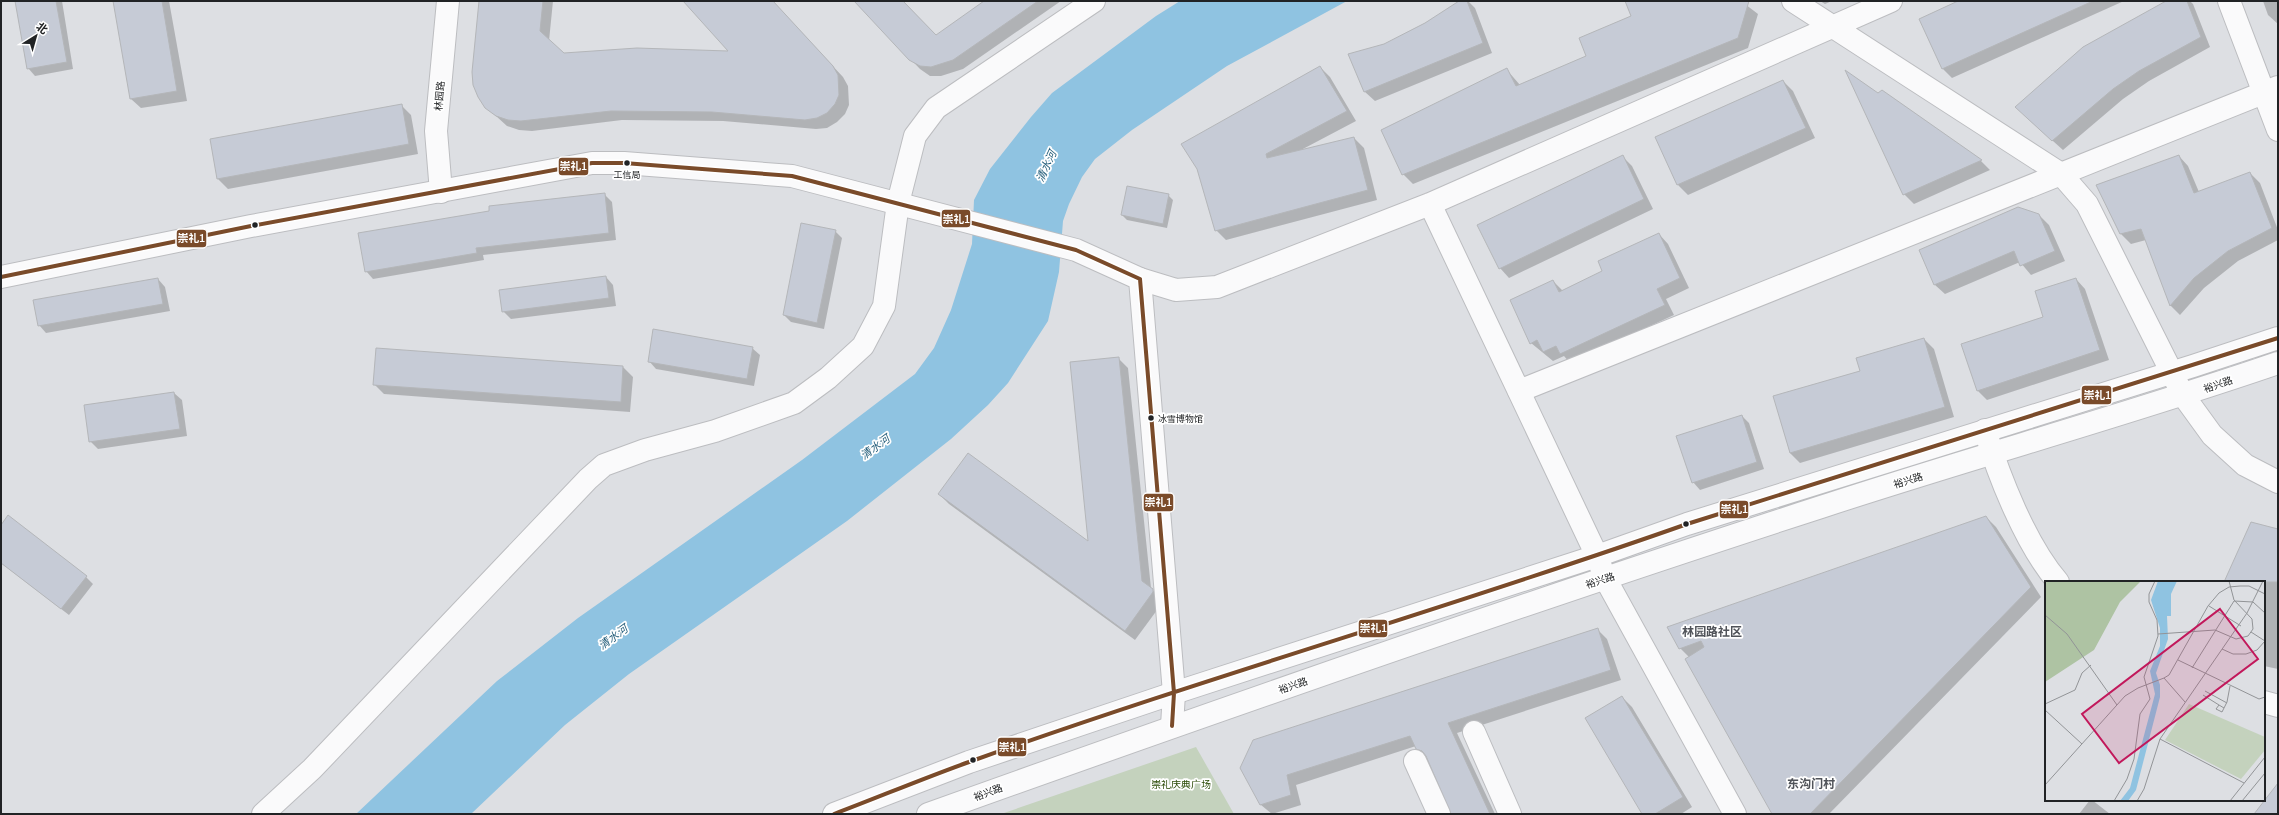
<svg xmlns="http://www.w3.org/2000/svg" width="2279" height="815" viewBox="0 0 2279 815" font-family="'Archivo Narrow','Noto Sans SC',sans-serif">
<rect width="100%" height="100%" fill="#dddfe3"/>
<path fill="#c4d2bd" d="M1196,747L1234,814H1001Z"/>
<path fill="#8fc3e1" d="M1180,1H1347L1227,66L1132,130L1095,159L1082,177L1069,204L1063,221L1059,272L1048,321L1008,383L988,405L951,439L847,521L629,674L565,725L471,814H356L497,681L578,618L802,460L915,374L934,348L951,310L972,244L974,200L990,169L1031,117L1052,93L1156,16Z"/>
<path fill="#0003" d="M16,1H62L73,69L35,76L28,68Z
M114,1H169L187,101L141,108L131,99Z
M480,1H553L549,41L563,54L730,52L684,1H772L843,77L848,86L849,105L845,114L837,122L827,128L816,129L723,121L622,120L532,131L519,130L507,126L486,107Z
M855,1H903L936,36L986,1H1061L963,69L941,76H930L920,69Z
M1461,1H1468L1475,8L1492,53L1375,101L1365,92L1349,55L1385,45L1425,24Z
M1626,1H1741L1758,14L1748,48L1413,184L1403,174L1507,70L1520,85L1588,57L1632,17Z
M1820,1H1832L1825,4Z
M1961,1H2124L1952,78L1942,68Z
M2169,1H2190L2193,4L2210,47L2149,81L2123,99L2063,150L2026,117Z
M2263,1H2278V24L2268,15Z
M1320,67L1330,77L1356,121L1301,150L1354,138L1364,148L1377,200L1226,240L1216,230Z
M1783,81L1793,91L1815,138L1688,195L1678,185L1657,138Z
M1882,91L1981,161L1990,170L1914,204L1904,194Z
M401,105L411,115L418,154L228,189L218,179L211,140Z
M1622,156L1632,166L1653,209L1509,278L1500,268Z
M2179,156L2188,166L2199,192L2250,173L2260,183L2278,230V240L2238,261L2204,288L2180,315L2170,305L2146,240L2131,244L2121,234L2097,185Z
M604,194L612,202L616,240L483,255L484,260L373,279L366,271Z
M1168,195L1173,200L1167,228L1127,220L1122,215Z
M2039,215L2049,225L2065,261L2031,275L2020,262L1945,294L1935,285L1920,251Z
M835,231L842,238L824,329L791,322L784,315Z
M1659,234L1668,244L1689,288L1666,299L1674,315L1570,363L1564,356L1553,361L1531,343L1553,281L1563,291L1604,272Z
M606,277L613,285L616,306L511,319L503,311Z
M158,279L165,287L170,311L46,333L39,325Z
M2076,279L2085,289L2109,360L1987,400L1977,390L2044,318Z
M1924,339L1934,349L1954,417L1800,463L1790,453L1774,397L1861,371Z
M752,348L760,355L754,386L656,369L649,361Z
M1118,358L1128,368L1151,588L1163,602L1135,640L949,504L939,494L1089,543Z
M623,367L633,377L630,412L384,394L374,384Z
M174,393L182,400L187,436L98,449L90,441Z
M1742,416L1749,423L1764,469L1700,490L1693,482Z
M1986,517L1996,527L2041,597L1829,814H1774L1689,657L1680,648Z
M1,526L86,577L93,584L69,615L1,563Z
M2278,529V669L2264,666V582H2225Z
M1598,630L1607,639L1621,680L1457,733L1495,814H1451V809L1429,759L1416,746L1296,785L1301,805L1272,814L1261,805L1241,767Z
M1622,697L1632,707L1692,807L1681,814H1643Z
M2090,800H2092L2110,814H2079Z"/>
<path fill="#c6cbd6" stroke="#b4b6b9" d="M15,1H56L67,62L27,69Z
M113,1H162L177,91L130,99Z
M479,1H543L540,31L564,53L637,48L728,51L683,1H773L833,66L838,75L839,95L835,104L827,113L817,118L805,120L712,112L611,111L521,121L508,120L496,116L485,108L478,97L473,85L472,72Z
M854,1H903L936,35L984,1H1038L953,60L931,67L920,66L909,60Z
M1459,1H1467L1483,43L1364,92L1348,54L1384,44L1425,23Z
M1625,1H1749L1738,38L1402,175L1381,130L1507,68L1516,86L1586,56L1579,38L1631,16Z
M1958,1H2093L1942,69L1919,19Z
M2166,1H2187L2201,37L2139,71L2113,89L2052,141L2015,107L2083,47Z
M1320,66L1347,111L1266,154L1267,158L1354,137L1368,190L1215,231L1197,169L1181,144Z
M1845,70L1878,93L1882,90L1982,160L1903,195Z
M1783,80L1806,128L1677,185L1655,137Z
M402,104L409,144L217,179L210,139Z
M1623,155L1644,199L1499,269L1477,225Z
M2179,155L2194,193L2250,172L2272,228L2228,251L2194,278L2170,306L2141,229L2120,234L2096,185Z
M1127,186L1169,194L1163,224L1121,215Z
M605,193L609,233L476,248L477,253L365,272L358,233L489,211V206Z
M2018,207L2039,214L2055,251L2020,266L2014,251L1934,285L1919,250Z
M801,223L836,230L817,323L783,315Z
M1659,233L1680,278L1657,289L1665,305L1560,354L1556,346L1543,352L1537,340L1530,344L1510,300L1553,280L1559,292L1602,271L1598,261Z
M606,276L609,298L502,312L499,290Z
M158,278L163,304L38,326L33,300Z
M2076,278L2100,350L1977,391L1961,344L2043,317L2035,291Z
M653,329L753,347L747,379L648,362Z
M1924,338L1945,407L1790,453L1773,396L1860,371L1856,358Z
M376,348L623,366L621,402L373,385Z
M1119,357L1142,581L1153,589V592L1125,631L938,494L968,453L1088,541L1070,362Z
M174,392L180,429L89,442L84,405Z
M1742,415L1757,462L1692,483L1676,436Z
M8,515L87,576L61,609L1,563V525Z
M1986,516L2031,587L1810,814H1772L1685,659L1704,647L1701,641L1679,649L1667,627Z
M2251,522L2278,529V582H2224Z
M1598,628L1611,670L1448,723L1490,814H1451L1426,756L1422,751L1416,749L1410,736L1287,775L1291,795L1260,805L1240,768L1253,740Z
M1622,696L1683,797L1655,814H1642L1585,718Z
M2278,783V814H2254Z"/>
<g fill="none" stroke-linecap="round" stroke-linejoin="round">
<g stroke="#bcbdc0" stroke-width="24">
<path id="minor" d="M2229,1L2278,130
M1519,391L2278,87
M1985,430C1999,477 2026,545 2058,582
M2264,702L2278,706
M1474,732L1510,814
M1415,761L1439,814"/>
</g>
<g stroke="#bcbdc0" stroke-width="24">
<path id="tertiary" d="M1793,1L2061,174L2087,204L2183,395L2212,435L2245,465L2278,482
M441,192L436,131L448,1
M1430,204L1597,556L1605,578L1735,814
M1140,279L1176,290L1217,287L1430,204L1891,1
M1172,726L1174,693
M263,814L312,769L588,479L604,465L645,450L715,431L794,403L828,378L863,346L884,306L898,203L915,136L936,108L1094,1"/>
</g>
<g stroke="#bcbdc0" stroke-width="24">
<path id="secondary" d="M1,277L251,226L592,163H624L792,176L1076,250L1140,279L1174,693"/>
</g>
<g stroke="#bcbdc0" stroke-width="24">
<path id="primary" d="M834,814L969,762L1174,693L1597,556L1687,524L2193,366L2278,338
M928,814C1224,708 1521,604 1821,507C1973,457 2127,415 2278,363"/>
</g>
<use href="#minor" stroke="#fafafb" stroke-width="22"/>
<use href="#tertiary" stroke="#fafafb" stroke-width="22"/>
<use href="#secondary" stroke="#fafafb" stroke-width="22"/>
<use href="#primary" stroke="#fafafb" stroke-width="22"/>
<g stroke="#fff" stroke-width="7">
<path id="bus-1" d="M1,277L251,226L592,163H624L792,176L1076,250L1140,279
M1140,279L1174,693L1172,726
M834,814C879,797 924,778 969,762C1206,677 1450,608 1687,524L2278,338"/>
</g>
<use href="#bus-1" stroke="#7a4b2a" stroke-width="4"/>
</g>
<g fill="#212325" stroke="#fff" stroke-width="1.5">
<circle cx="627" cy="163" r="3.5"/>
<circle cx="255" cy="225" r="3.5"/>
<circle cx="1151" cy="418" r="3.5"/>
<circle cx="1686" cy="524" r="3.5"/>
<circle cx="973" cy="760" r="3.5"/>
</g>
<g text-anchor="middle" stroke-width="3.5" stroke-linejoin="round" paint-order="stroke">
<g font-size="9" fill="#212325" stroke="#fff">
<text x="627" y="178">工信局</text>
<text x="1158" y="422" text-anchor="start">冰雪博物馆</text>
</g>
<g font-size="10" fill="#212325" stroke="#fff">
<text transform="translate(439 96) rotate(-85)" y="4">林园路</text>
<text transform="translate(2218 384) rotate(-19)" y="4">裕兴路</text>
<text transform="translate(1908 480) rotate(-17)" y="4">裕兴路</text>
<text transform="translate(1600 580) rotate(-18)" y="4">裕兴路</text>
<text transform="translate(1293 685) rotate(-19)" y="4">裕兴路</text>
<text transform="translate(988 792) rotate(-20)" y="4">裕兴路</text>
</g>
<g font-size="10" fill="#294904" stroke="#fff">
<text x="1181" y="788">崇礼庆典广场</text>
</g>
<g font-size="11" font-style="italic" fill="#265f7b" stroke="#fff">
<text transform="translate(1046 166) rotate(-65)" y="4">清水河</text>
<text transform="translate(875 447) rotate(-36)" y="4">清水河</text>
<text transform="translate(613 637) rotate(-36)" y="4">清水河</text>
</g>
<g font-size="12" font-weight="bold" fill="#505359" stroke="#fff">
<text x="1712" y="636">林园路社区</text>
<text x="1811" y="788">东沟门村</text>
</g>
</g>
<g transform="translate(2045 581)">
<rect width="220" height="220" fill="#dddfe3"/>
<path d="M144,123L220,156V169L196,198L120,159Z" fill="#c4d2bd"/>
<path d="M0,0H96L75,21L49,69L0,101Z" fill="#aec3a3"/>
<path d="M113,0H132L126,13V35H122L123,58L111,92L115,104V116L91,209L83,220H75L85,207L110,113L105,90L115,65V47L106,19Z" fill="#8fc3e1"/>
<path fill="none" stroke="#929497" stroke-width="1" d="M164,25L196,45M0,34L22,53L72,124M206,51L220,60M113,53L170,49L191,58L203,55L208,48L207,38L189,19L184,0M177,68L188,73H201L212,69L220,60M133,79L214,118L220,116M147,87L189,20L208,21L220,32M119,97L124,94L163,25L174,12L184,6L195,5H204L220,13M160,110L182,122M158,114L174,124M0,123L30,109L37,92L46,84M179,127L174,124L171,128L177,131L182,121L185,105M0,129L37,163M115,158L199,202M0,204L80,115L93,107L119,97L140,121M69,220L82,198L89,178L95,133L105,118L99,96L113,55L112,39L104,21V13L110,0M92,220L99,208L115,158L202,32L218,0M185,220L220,176M197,220L220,192"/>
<path fill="#c2185b" fill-opacity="0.15" stroke="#c2185b" stroke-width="2" d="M175,28L213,78L74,182L37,133Z"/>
<rect width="220" height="220" fill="none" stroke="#212325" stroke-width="2"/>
</g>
<g stroke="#fff" stroke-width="1.5">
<rect x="558" y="157" width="31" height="19" rx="4" fill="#7a4b2a"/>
<rect x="941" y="209" width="30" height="19" rx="4" fill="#7a4b2a"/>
<rect x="176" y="229" width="31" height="19" rx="4" fill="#7a4b2a"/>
<rect x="2081" y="385" width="31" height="20" rx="4" fill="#7a4b2a"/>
<rect x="1143" y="493" width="31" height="19" rx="4" fill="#7a4b2a"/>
<rect x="1719" y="500" width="30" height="19" rx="4" fill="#7a4b2a"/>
<rect x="1358" y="619" width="30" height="19" rx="4" fill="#7a4b2a"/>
<rect x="997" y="737" width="30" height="20" rx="4" fill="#7a4b2a"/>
</g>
<g font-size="11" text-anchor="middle" font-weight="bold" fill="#fff">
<text x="573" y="170">崇礼1</text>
<text x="956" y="223">崇礼1</text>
<text x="191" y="242">崇礼1</text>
<text x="2097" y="399">崇礼1</text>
<text x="1158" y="506">崇礼1</text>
<text x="1734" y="513">崇礼1</text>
<text x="1373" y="632">崇礼1</text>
<text x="1012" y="751">崇礼1</text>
</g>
<rect width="2279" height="815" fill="none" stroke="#212325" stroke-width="4"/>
<g transform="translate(36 36) rotate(37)" stroke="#ffffff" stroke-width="3" paint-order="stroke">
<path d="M0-3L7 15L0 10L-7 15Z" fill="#212325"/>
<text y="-6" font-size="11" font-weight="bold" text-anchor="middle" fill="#212325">北</text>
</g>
</svg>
